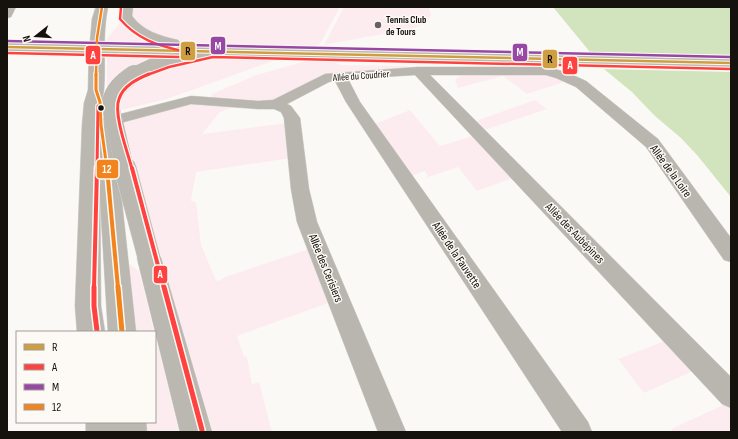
<svg xmlns="http://www.w3.org/2000/svg" width="738" height="439" viewBox="0 0 738 439" font-family="'Sofia Sans Condensed',sans-serif">
<rect width="100%" height="100%" fill="#fbf9f6"/>
<path fill="#fdecef" d="M132,7H340L320,44L167,99L122,110L107,85V39Z
M344,7H429L431,15L427,22L415,28L324,45Z
M325,56L340,65L407,66V69L326,73L273,101L211,98L212,94L256,75Z
M468,74L552,75L564,82L527,94L503,76L458,88L455,80L458,77Z
M535,100L547,109L482,131L473,122Z
M193,104L235,106L220,112L202,134L287,123L292,158L196,172L191,201L196,202L201,245L216,280L219,281L225,277L312,248L334,301L237,336L244,356L247,357L252,384L259,382L272,432H213L120,122L179,106Z
M410,110L440,146L476,135L513,178L477,191L458,167L419,180L428,176L425,171L411,176L375,124Z
M127,262L139,271L154,332H132Z
M155,334L179,432H144L143,422H155Z
M670,339L698,369L644,393L618,359Z
M730,402L731,404V432H673L671,429Z"/>
<path fill="#d1e4bd" d="M553,7H731V197L697,155L681,138L655,116L632,92L604,69Z"/>
<path fill="#fbf9f6" d="M587,52L731,55V72L601,69Z"/>
<g fill="none" stroke-linecap="round" stroke-linejoin="round">
<g stroke="#d5d4d2" stroke-width="1">
<path id="minor" d="M7,7H16L11,17L7,18Z
M418,67H546L566,72L586,81L658,139L731,238V262L724,260L646,147L576,87L556,78L546,75H430L731,377V408L722,404L415,75L348,79L360,102L588,422L592,432H562L346,102L335,81L329,82L287,104L291,106L300,118L309,189L317,222L406,432H378L297,222L291,189L284,118L281,112L274,109H258L191,104L98,129L93,127L90,124L93,121L191,96L258,101L273,100L325,74Z"/>
</g>
<g stroke="#d5d4d2" stroke-width="1">
<path id="primary" d="M96,7H108C102,36 106,61 104,89C103,98 100,106 100,117L107,118L110,122L118,165L136,332H108L100,199L101,306L105,332H77L75,306L82,126L84,103L88,90L89,53L92,19Z
M121,7H133L132,16C143,31 160,36 178,40L180,43L177,46L731,58V68L112,53L107,52L105,49L107,46L112,45L167,46C146,41 131,34 119,16Z
M149,248L157,251L161,258L212,432H180L137,258L141,251Z
M86,422H146L147,432H86Z"/>
</g>
<use href="#minor" fill="#b8b6ae" fill-rule="evenodd"/>
<use href="#primary" fill="#bab8b0" fill-rule="evenodd"/>
<g stroke="#d5d4d2" stroke-width="14" stroke-linecap="butt">
<path id="primary-bridge-far2" d="M7,47L112,49
M132,75L153,65L212,51"/>
</g>
<g stroke="#d5d4d2" stroke-width="18" stroke-linecap="butt">
<path id="primary-bridge-far1" d="M125,169L110,105C113,90 122,82 134,74"/>
</g>
<g stroke="#d5d4d2" stroke-width="23" stroke-linecap="butt">
<path id="primary-bridge" d="M125,168L149,258"/>
</g>
<use href="#primary-bridge-far2" stroke="#bab8b0" stroke-width="14"/>
<use href="#primary-bridge-far1" stroke="#bab8b0" stroke-width="18"/>
<use href="#primary-bridge" stroke="#bab8b0" stroke-width="22"/>
<g stroke="#fdf9f4" stroke-width="4.5">
<path id="bus-1" d="M7,47L731,63"/>
</g>
<g stroke="#fdf9f4" stroke-width="4.5">
<path id="bus-2-far3" d="M121,7L120,19C137,39 158,46 183,51
M7,53L179,57
M147,75L169,67L213,57L731,69"/>
</g>
<g stroke="#fdf9f4" stroke-width="5.5">
<path id="bus-2-far2" d="M97,169L98,106
M132,169C128,153 113,114 119,99C123,86 137,79 149,74"/>
</g>
<g stroke="#fdf9f4" stroke-width="7">
<path id="bus-2-far1" d="M132,168L164,288
M94,288L97,168"/>
</g>
<g stroke="#fdf9f4" stroke-width="8">
<path id="bus-2" d="M94,287V306L97,331
M164,287L202,430"/>
</g>
<g stroke="#fdf9f4" stroke-width="4.5">
<path id="bus-3" d="M7,41L731,57"/>
</g>
<g stroke="#fdf9f4" stroke-width="4.5">
<path id="bus-4-far3" d="M96,75L97,38L102,7"/>
</g>
<g stroke="#fdf9f4" stroke-width="5.5">
<path id="bus-4-far2" d="M96,74V90L100,102L101,125L107,169"/>
</g>
<g stroke="#fdf9f4" stroke-width="7">
<path id="bus-4-far1" d="M107,168L118,288"/>
</g>
<g stroke="#fdf9f4" stroke-width="8">
<path id="bus-4" d="M118,287L122,332"/>
</g>
<use href="#bus-1" stroke="#cf9e40" stroke-width="2.5"/>
<use href="#bus-2-far3" stroke="#ff4240" stroke-width="2.5"/>
<use href="#bus-2-far2" stroke="#ff4240" stroke-width="3"/>
<use href="#bus-2-far1" stroke="#ff4240" stroke-width="4"/>
<use href="#bus-2" stroke="#ff4240" stroke-width="5"/>
<use href="#bus-3" stroke="#9748a4" stroke-width="2.5"/>
<use href="#bus-4-far3" stroke="#f1841d" stroke-width="2.5"/>
<use href="#bus-4-far2" stroke="#f1841d" stroke-width="3"/>
<use href="#bus-4-far1" stroke="#f1841d" stroke-width="4"/>
<use href="#bus-4" stroke="#f1841d" stroke-width="5"/>
</g>
<circle fill="#66625f" stroke="#fdf9f4" stroke-width="1.5" cx="378" cy="25" r="4"/>
<circle fill="#15110d" stroke="#fdf9f4" stroke-width="1.5" cx="101" cy="108" r="3.5"/>
<g text-anchor="middle" stroke-width="3" stroke-linejoin="round" paint-order="stroke">
<g font-size="10" font-weight="bold" fill="#15110d" stroke="#fdf9f4" text-anchor="start">
<text x="386" y="23">Tennis Club<tspan x="386" dy="12">de Tours</tspan></text>
</g>
<g font-size="10" fill="#15110d" stroke="#fdf9f4">
<text transform="translate(361 75) rotate(-4)" y="4">Allée du Coudrier</text>
</g>
<g font-size="12" fill="#15110d" stroke="#fdf9f4">
<text transform="translate(671 171) rotate(54)" y="4">Allée de la Loire</text>
<text transform="translate(575 233) rotate(46)" y="4">Allée des Aubépines</text>
<text transform="translate(457 255) rotate(56)" y="4">Allée de la Fauvette</text>
<text transform="translate(326 268) rotate(68)" y="4">Allée des Cerisiers</text>
</g>
</g>
<g stroke="#fdf9f4" stroke-width="1.5">
<rect x="210" y="36" width="16" height="19" rx="4" fill="#9748a4"/>
<rect x="180" y="41" width="16" height="20" rx="4" fill="#cf9e40"/>
<rect x="512" y="43" width="16" height="19" rx="4" fill="#9748a4"/>
<rect x="85" y="45" width="16" height="20" rx="4" fill="#ff4240"/>
<rect x="542" y="49" width="16" height="20" rx="4" fill="#cf9e40"/>
<rect x="562" y="56" width="16" height="19" rx="4" fill="#ff4240"/>
<rect x="96" y="159" width="23" height="20" rx="4" fill="#f1841d"/>
<rect x="153" y="265" width="15" height="19" rx="4" fill="#ff4240"/>
</g>
<g font-size="11" text-anchor="middle" font-weight="bold" fill="#fff">
<text x="218" y="50">M</text>
<text x="520" y="56">M</text>
<text x="93" y="59">A</text>
<text x="570" y="69">A</text>
<text x="107" y="173">12</text>
<text x="160" y="278">A</text>
</g>
<g font-size="11" text-anchor="middle" font-weight="bold" fill="#111">
<text x="188" y="55">R</text>
<text x="550" y="63">R</text>
</g>
<rect width="738" height="439" fill="none" stroke="#15110d" stroke-width="16"/>
<rect x="16" y="331" width="140" height="92" fill="#fdf9f4" stroke="#a09c98"/>
<rect x="24" y="344" width="20" height="6" fill="#cf9e40" stroke="#a09c98"/>
<text x="52" y="351" font-size="12" fill="#15110d">R</text>
<rect x="24" y="364" width="20" height="6" fill="#ff4240" stroke="#a09c98"/>
<text x="52" y="371" font-size="12" fill="#15110d">A</text>
<rect x="24" y="384" width="20" height="6" fill="#9748a4" stroke="#a09c98"/>
<text x="52" y="391" font-size="12" fill="#15110d">M</text>
<rect x="24" y="404" width="20" height="6" fill="#f1841d" stroke="#a09c98"/>
<text x="52" y="411" font-size="12" fill="#15110d">12</text>
<g transform="translate(36 36) rotate(253)" stroke="#fdf9f4" stroke-width="3" paint-order="stroke">
<path d="M0-3L7 15L0 10L-7 15Z" fill="#15110d"/>
<text y="-6" font-size="11" font-weight="bold" text-anchor="middle" fill="#15110d">N</text>
</g>
</svg>
